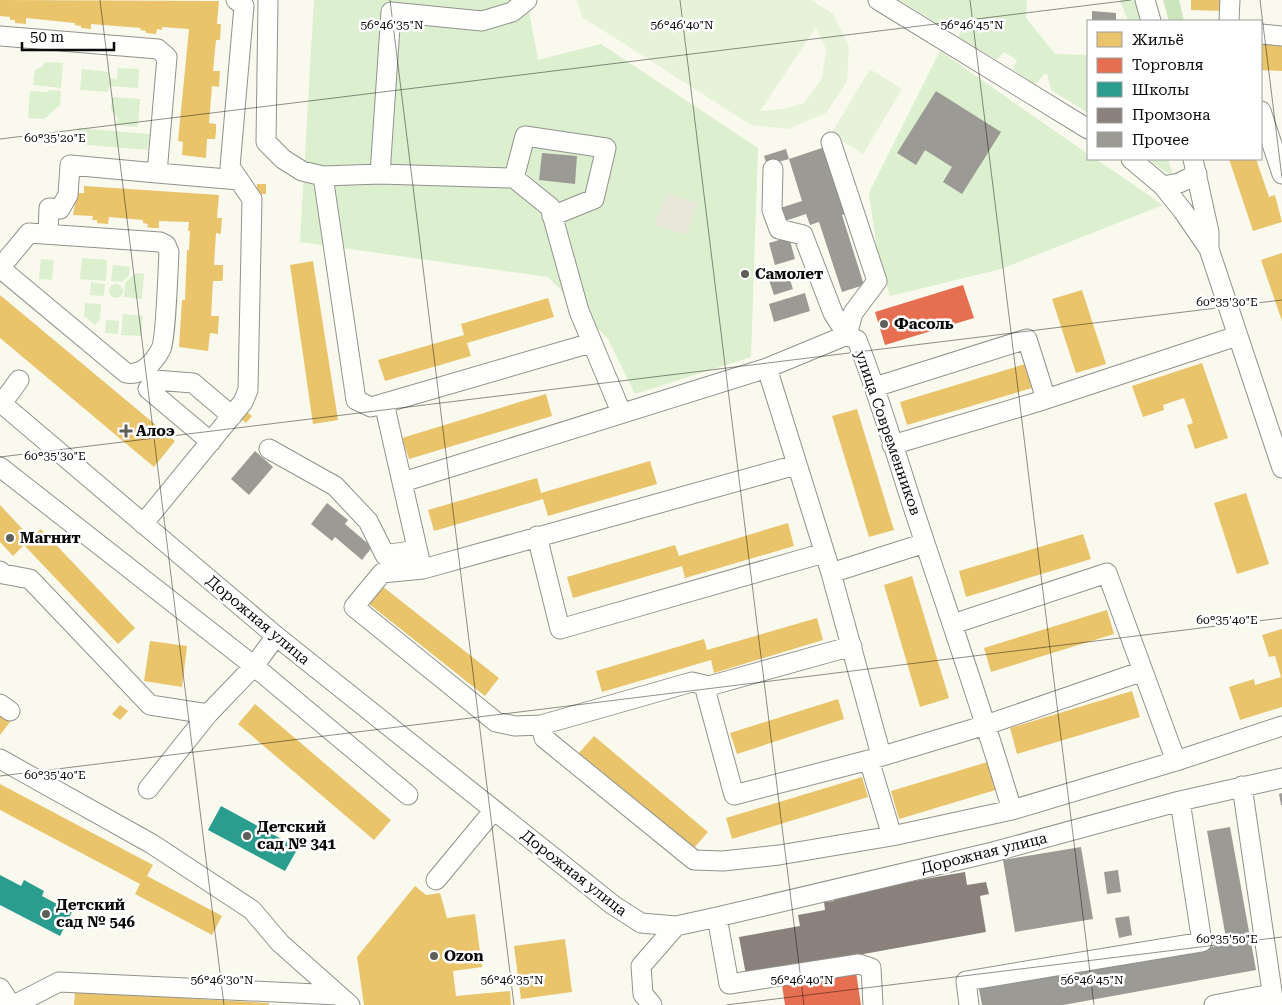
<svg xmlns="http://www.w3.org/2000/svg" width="1282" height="1005" viewBox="0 0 1282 1005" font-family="'Roboto Serif',serif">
<rect width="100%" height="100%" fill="#f9f9ee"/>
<path fill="#dcefcf" d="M314,0H527L538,60L601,44L758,148L751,357L635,394L608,339L548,277L300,242Z
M899,0H1027L1026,18L1055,54L1088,55V113L1051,90L1047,74H1044L1037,83H1033L1013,70L1017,60L1004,52L997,60L958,37L962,30L952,24L948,30Z
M1120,0H1139L1145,21H1128Z
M940,51L1088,154V159H1096L1163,205L1001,269L890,296L878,256L869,193Z
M45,62L63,63L61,88L33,85L35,70L42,67Z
M118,68L139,69L138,88L109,86L108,92L80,90L82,69L109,72V78L117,79Z
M49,90L61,91L60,105L44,119L28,118L30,91L48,92Z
M112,97L140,99L138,127L115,125L118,119L111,109Z
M78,128L150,134L148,150L77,144Z
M1148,159H1168L1173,174L1167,173Z
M82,258L107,260L106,281L80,279Z
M41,259L54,260L52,280L39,279Z
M113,265L130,267L129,276L122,282L111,281Z
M136,273L144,274L142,299L124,297L125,283Z
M91,282L105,284L104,296L90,295Z
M109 291a7 7 0 1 1 14 0a7 7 0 1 1-14 0Z
M85,303L101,304L100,319L95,325L84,316Z
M123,314L143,316L141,336L121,335Z
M106,320L119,321L118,334L105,333Z"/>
<path fill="#cbe6bc" d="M1163,0H1179L1184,21H1169Z"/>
<path fill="#e7f3d8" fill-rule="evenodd" d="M577,0H811L833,14L849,47L847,81L826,113L788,129L751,125L582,17ZM816,27L826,49L822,78L804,103L782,109L760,111Z
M870,69L902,89L863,154L831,134Z"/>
<path fill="#e9e8da" d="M667,193L698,203L687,235L654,225Z"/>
<path fill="#e9c46a" d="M0,0L219,1L217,24H221L220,40H216L213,71H220L219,87L212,86L209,123L216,124V132L215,139H207L206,158L182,155L183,142L178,141L189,29L162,27V30L157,29L156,34L146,33V31L140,30L141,28L91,24V29L81,28V26L75,25V23L26,18V24L15,23V20H10V17L0,16Z
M1191,0H1223V11L1191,10Z
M1261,38L1282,39V71L1261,70Z
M1229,159H1256L1269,197L1275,195L1282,222L1253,231Z
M257,184H266V194H257Z
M84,186L219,195L217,218H222L221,231V234L216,233L214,265H223V278L222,281H213L211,316H219L218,330V334L210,333L208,351L179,347L182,300H185L187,250H189L190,231H188L189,222L159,221V228H153L147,227L148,224L143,223V220L109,217L108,224L97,223V220H92L93,216L73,215L77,193H84Z
M1282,253V321L1261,260Z
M313,261L338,420L313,424L290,265Z
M1082,290L1106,364L1076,373L1052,299Z
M0,295L175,441L154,467L0,338Z
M548,298L554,317L467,343L471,356L385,381L378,360L464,335L461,324Z
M1202,363L1228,438L1195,449L1187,425L1193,423L1184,398L1163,405L1164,410L1143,417L1132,386Z
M1025,364L1032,388L907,425L900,402Z
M546,394L552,416L409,459L402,438Z
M857,409L894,530L869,537L832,416Z
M244,410L252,416L246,423L238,416Z
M650,461L657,484L548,516L543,499L434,531L428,510L537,478L541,493Z
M1246,493L1269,564L1237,574L1214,503Z
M0,505L31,538L41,529L135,628L118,644L24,545L13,556L0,542Z
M788,523L794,546L685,578L682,566L573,598L567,577L675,545L679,556Z
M1083,534L1091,559L966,597L959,571Z
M912,576L949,698L920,707L884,585Z
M382,586L499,678L485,696L368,603Z
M1107,610L1114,634L991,672L984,648Z
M817,618L823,640L714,673L711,660L602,692L596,671L704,639L707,650Z
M1282,629V707L1240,720L1229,687L1254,679L1255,685L1281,677L1275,656L1269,657L1262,635Z
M150,641L187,646L182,687L144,681Z
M1132,691L1140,717L1017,754L1010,728Z
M838,699L844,719L737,754L730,733Z
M255,704L391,820L374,840L238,724Z
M120,705L128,711L120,720L112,714Z
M0,708L13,718L0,735Z
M594,736L708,832L693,849L579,753Z
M991,761L999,789L899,819L891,791Z
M862,777L868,797L732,839L726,818Z
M0,784L153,865L147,876L222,916L212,935L135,894L140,884L0,810Z
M415,886L426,895L440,893L447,918L475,914L482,967L453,971L456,996L510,991L511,1005H364L357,957Z
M565,939L572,992L521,999L514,946Z
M75,992L269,1003V1005H74Z"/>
<path fill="#e76f51" d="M963,285L974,318L885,345L875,312Z
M856,972L861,1005H785L782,985Z"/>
<path fill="#2a9d8f" d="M221,806L298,848L285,871L208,830Z
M0,875L21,886L24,880L44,891L42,896L72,912L60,936L0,905Z"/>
<path fill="#8a817c" d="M965,872L967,885L986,882L989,894L980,896L986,932L746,975L739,937L800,926L798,915L825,910L824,902L834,901V895Z"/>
<path fill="#9b9a94" d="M1092,11L1116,13V21H1092Z
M936,91L1001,132L962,194L943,182L952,167L925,150L916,165L897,153Z
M828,146L849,213L842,215L864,285L842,292L819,222L810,225L806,214L782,222L777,209L802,201L789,159Z
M786,149L789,159L767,165L764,156Z
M542,153L577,156L575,184L539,180Z
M789,237L795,259L775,265L769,243Z
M788,274L793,289L774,295L769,280Z
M805,293L810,311L774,322L769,304Z
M255,451L273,467L249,495L231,479Z
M327,503L348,520L345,524L372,547L362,560L335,537L332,541L311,524Z
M1282,793V805H1281L1279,794Z
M1230,827L1256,970L1063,1005H982L979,989L1227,944L1207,831Z
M1081,847L1093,919L1015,932L1003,860Z
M1118,870L1121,892L1107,894L1104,872Z
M1129,916L1132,935L1119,938L1115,918Z"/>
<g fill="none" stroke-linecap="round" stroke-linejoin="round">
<g stroke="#92928d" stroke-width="21">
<path id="minor" d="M268,0L266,142L283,159L302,171L323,176L380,174L514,178L550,207L579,311L621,412
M878,0L1088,129
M1145,0L1151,21
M1229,21L1230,0
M1261,34L1282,36
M0,36L158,49L167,57L157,173L239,180
M1261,111L1282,174
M831,142L877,281L853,313L847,335
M1131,159L1163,186L1183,211L1209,249
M1193,159L1209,232V249L1282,468
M773,169L772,210L779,229L803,235L833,313L847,335
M380,174L391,12L482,21L512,12L527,0
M323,176L356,400L371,407L591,343
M514,178L525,136L606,148L594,199L552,216
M1163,186L1179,183L1197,174
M29,233L160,242L166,245L169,252C168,268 166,339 161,349C154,362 142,376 126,373L0,268Z
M48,234L49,208L60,209L68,195L70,165L157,173
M767,368L831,573L881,755
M875,387L1027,339L1046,399
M0,402L276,636L613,905L641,923L676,926L717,917L993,852L1180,801L1282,778
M2,403L19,380
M384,403L420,561
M211,442L148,389L155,380L193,383L232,416
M892,445L1037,402L1237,336
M269,449L335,486L368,521L385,555L416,550
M796,465L423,569L382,573L354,607L496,722L515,726L541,725L544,738L694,860L723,861L779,855L892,836L1012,810L1176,761L1282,726
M0,467L254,666L408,795
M403,482L767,368L847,335L857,340C880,398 897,459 917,519C949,616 983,712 1012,810
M143,524L243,402L248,390L252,199L230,167L244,6L236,0
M537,536L560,629L824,553
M0,571L3,574L30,579L150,705L208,714
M831,573L925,543
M953,624L1107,573L1176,761
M704,685L734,795L869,760L986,725L1143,671
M0,704L10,711
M541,725L692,682L709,686L852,646
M0,759L152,844L252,910L280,943L350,1005
M869,760L892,836
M1242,786L1274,1005
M148,789L208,714L254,666L276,636
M436,880L494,810
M717,917L729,984L859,964L871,968L873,1005
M0,988L11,1005
M14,1005L59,982L338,995
M652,1005L643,994L641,966L676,926
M969,1005L966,981L1202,942L1180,801
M1214,1005L1271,994"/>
</g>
<use href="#minor" stroke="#fefefc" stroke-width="19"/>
</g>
<path fill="none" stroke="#0a0a0a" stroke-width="1" stroke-opacity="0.45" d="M100,0L224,1005M390,0L514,1005M680,0L804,1005M970,0L1094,1005M1260,0L1282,178M0,139L1131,0M0,457L1282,300M0,776L1282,618M726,1005L1282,937"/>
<g fill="#5e5e5a" stroke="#fff" stroke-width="2">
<circle cx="745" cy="274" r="5"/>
<circle cx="884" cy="324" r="5"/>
<path d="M123.5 423.5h5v5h5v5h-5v5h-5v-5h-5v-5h5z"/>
<circle cx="10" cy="538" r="5"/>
<circle cx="247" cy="836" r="5"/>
<circle cx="46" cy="914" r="5"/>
<circle cx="434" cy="956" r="5"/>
</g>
<g text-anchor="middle" stroke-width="5" stroke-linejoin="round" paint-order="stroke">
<g font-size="15" font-weight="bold" fill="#0a0a0a" stroke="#fff" text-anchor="start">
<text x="755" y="279">Самолет</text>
<text x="894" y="329">Фасоль</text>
<text x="136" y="436">Алоэ</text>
<text x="20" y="543">Магнит</text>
<text x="257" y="832">Детский<tspan x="257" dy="17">сад № 341</tspan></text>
<text x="56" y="910">Детский<tspan x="56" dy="17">сад № 546</tspan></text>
<text x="444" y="961">Ozon</text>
</g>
<g font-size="15" fill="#0a0a0a" stroke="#fff">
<text transform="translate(888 433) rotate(71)" y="5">улица Современников</text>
<text transform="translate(258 620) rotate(40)" y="5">Дорожная улица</text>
<text transform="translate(984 853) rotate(-14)" y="5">Дорожная улица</text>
<text transform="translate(574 873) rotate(38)" y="5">Дорожная улица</text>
</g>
</g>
<g font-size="12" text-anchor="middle" fill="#0a0a0a" stroke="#fff" stroke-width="5" stroke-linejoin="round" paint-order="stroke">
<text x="392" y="29">56°46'35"N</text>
<text x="682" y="29">56°46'40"N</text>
<text x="972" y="29">56°46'45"N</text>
<text x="55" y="142">60°35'20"E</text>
<text x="1227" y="306">60°35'30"E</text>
<text x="55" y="460">60°35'30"E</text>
<text x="1227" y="624">60°35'40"E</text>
<text x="55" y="779">60°35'40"E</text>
<text x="1227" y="943">60°35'50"E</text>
<text x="222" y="984">56°46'30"N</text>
<text x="512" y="984">56°46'35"N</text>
<text x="802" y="984">56°46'40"N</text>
<text x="1092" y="984">56°46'45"N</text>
</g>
<rect x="1087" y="20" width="175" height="140" fill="#ffffff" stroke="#9d9d9d"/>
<rect x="1097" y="32" width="25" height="15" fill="#e9c46a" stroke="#9d9d9d"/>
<text x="1132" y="45" font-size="15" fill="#0a0a0a">Жильё</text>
<rect x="1097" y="58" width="25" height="15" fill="#e76f51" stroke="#9d9d9d"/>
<text x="1132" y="70" font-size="15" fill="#0a0a0a">Торговля</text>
<rect x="1097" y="82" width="25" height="15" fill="#2a9d8f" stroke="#9d9d9d"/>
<text x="1132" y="95" font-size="15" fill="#0a0a0a">Школы</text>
<rect x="1097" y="108" width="25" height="15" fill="#8a817c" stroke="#9d9d9d"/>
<text x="1132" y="120" font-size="15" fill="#0a0a0a">Промзона</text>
<rect x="1097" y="132" width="25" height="15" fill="#9b9a94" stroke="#9d9d9d"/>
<text x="1132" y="145" font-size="15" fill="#0a0a0a">Прочее</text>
<path d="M22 42v8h92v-8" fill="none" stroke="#0a0a0a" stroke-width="2.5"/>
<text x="30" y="42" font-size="15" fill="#0a0a0a" stroke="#ffffff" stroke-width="4" paint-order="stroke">50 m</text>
</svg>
